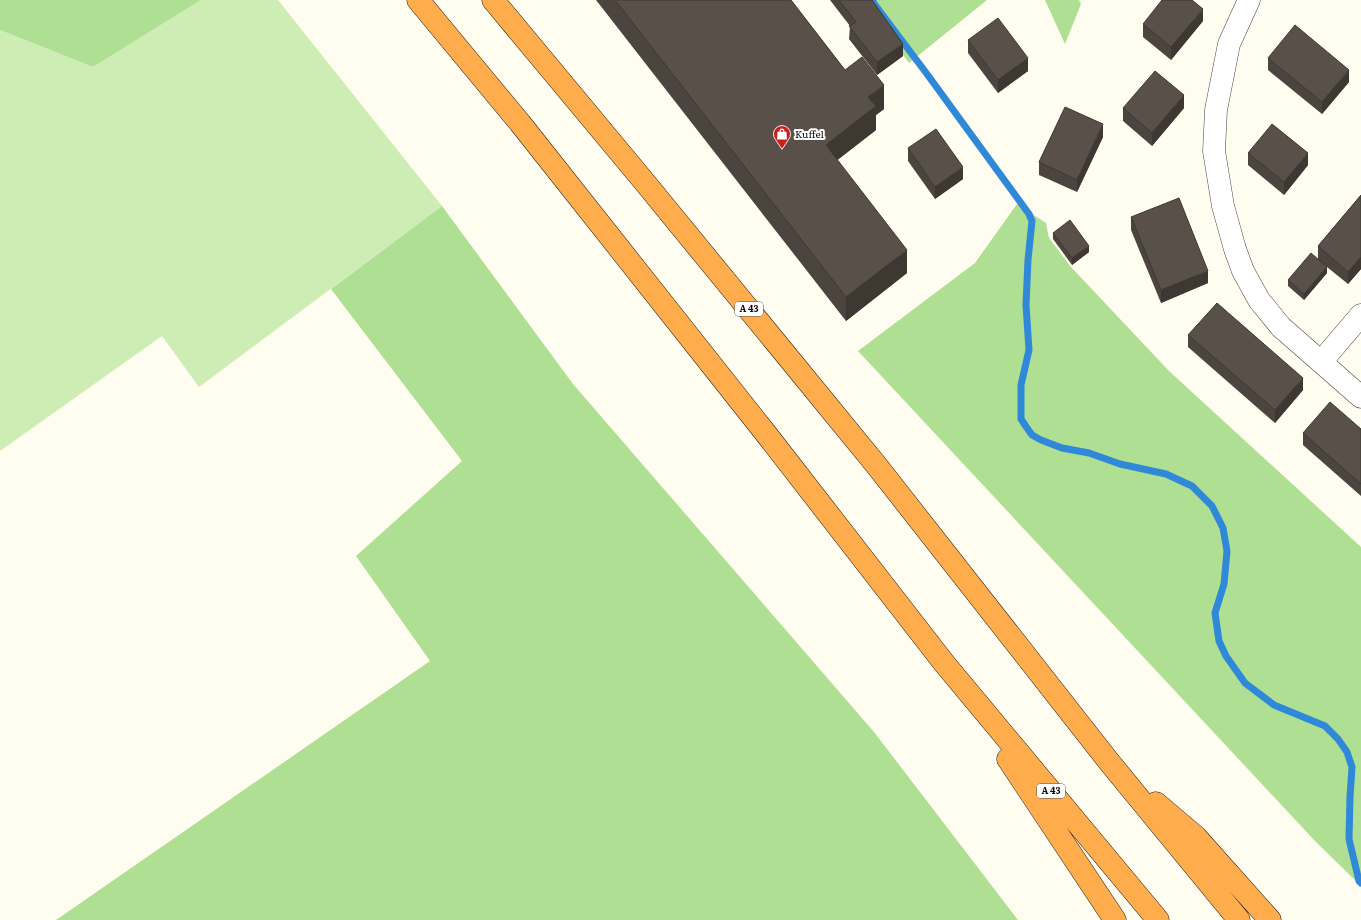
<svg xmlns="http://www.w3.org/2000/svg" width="1361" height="920" viewBox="0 0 1361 920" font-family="Literata,serif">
<rect width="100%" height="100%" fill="#fffdef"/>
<path fill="#ceedb5" d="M201,0H278L442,206L199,387L162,336L0,451V30L93,67Z"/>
<path fill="#afdf93" d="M0,0H201L93,67L0,30Z
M863,0H987L909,63Z
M1045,0H1079L1081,4L1065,44Z
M1017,204L1046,223L1049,238L1071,267L1169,371L1361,547V886L1315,841L858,351L975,263Z
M442,206L573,384L874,732L1018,920H56L430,661L356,556L462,461L331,289Z"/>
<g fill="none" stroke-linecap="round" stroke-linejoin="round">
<path stroke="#3088d8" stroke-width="7" d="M873,0L872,1L927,74L1029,214L1032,221L1028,260L1026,305L1029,350L1021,385V419L1027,428L1032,435L1041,440L1062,448L1089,453L1120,464L1166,474L1192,486L1212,506L1223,528L1227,551L1224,584L1215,613L1219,641L1226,656L1245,683L1274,705L1325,726L1338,739L1347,752L1352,767L1350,797L1349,839L1359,881L1361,883"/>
<g stroke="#414141" stroke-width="23">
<path id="minor" d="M1249,0L1229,44L1216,110L1214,151L1223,206L1235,249L1243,271L1259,300L1281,327L1361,397
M1321,362L1361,315"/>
</g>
<g stroke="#1f1f1f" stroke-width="23">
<path id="motorway" d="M418,0L520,123L767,435L944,663L1158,920
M493,0L647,185L877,466L1110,763L1239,920
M1008,759L1115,920
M1156,803L1196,837L1270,920"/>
</g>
<use href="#minor" stroke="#fff" stroke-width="22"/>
<use href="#motorway" stroke="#ffac4d" stroke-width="22"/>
</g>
<path fill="#4c453f" d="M596,0H791L845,70L884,109L876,115V130L837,160L907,273L846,321Z
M830,0H872L903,56L877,75L849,39L850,26Z
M1203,21L1171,60L1143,37V24Z
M968,40L1028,71L998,93L968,53Z
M1268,58L1349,82L1322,114L1268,70Z
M1123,108H1184L1152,146L1123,121Z
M1103,137L1077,192L1039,175V162Z
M908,148L963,179L935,199L908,161Z
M1248,153L1308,165L1284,195L1248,165Z
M1361,195V269L1348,284L1327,267V273L1304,300L1288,286V280L1318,259V246Z
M1131,217L1208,283L1161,303L1131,230Z
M1053,233L1089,252L1072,265L1053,239Z
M1188,335L1303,390L1275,423L1188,347Z
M1361,429V496L1303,445V433Z"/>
<path fill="#3e3833" d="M1203,9V21L1171,60V47Z
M903,44V56L877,75V62Z
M1028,58V71L998,93V80Z
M1349,70V82L1322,114V102Z
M884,85V109L876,115V130L826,169V145L868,97Z
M1184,95V108L1152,146V133Z
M1103,124V137L1077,192V180Z
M1308,153V165L1284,195V182Z
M963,167V179L935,199V187Z
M1089,246V252L1072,265V258Z
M907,250V273L846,321V297Z
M1361,257V269L1348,284V272Z
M1327,267V273L1304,300V294Z
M1208,271V283L1161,303V290Z
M1303,378V390L1275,423V410Z"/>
<path fill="#585049" stroke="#3e3833" d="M615,0H791L845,70L862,57L884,85L868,97L876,106L826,145L907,250L846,297Z
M839,0H872L903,44L877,62L849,26L856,22Z
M1162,0H1192L1203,9L1171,47L1143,24Z
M998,18L1028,58L998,80L968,40Z
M1295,25L1349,70L1322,102L1268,58Z
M1155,71L1184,95L1152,133L1123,108Z
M1065,107L1103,124L1077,180L1039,162Z
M1272,124L1308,153L1284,182L1248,153Z
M936,129L963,167L935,187L908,148Z
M1361,195V257L1348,272L1318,246Z
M1179,198L1208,271L1161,290L1131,217Z
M1070,220L1089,246L1072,258L1053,233Z
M1311,253L1327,267L1304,294L1288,280Z
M1217,303L1303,378L1275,410L1188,335Z
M1330,402L1361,429V484L1303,433Z"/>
<defs>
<g id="shop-pin" transform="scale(0.9)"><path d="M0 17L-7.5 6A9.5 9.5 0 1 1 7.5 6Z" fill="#c9201b" stroke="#fff"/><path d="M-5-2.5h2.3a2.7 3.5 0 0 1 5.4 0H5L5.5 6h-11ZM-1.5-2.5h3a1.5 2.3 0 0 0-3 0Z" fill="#fff"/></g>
</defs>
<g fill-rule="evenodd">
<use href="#shop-pin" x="782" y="134"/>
</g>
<g text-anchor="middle" stroke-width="4" stroke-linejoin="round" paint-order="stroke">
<g fill="#fff" stroke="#565656" stroke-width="1">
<rect x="735" y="302" width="28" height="14" rx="3"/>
<rect x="1037" y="784" width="28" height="14" rx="3"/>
</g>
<g font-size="9" font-weight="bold" fill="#0e0e0e">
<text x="749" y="312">A 43</text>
<text x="1051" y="794">A 43</text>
</g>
<g font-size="10" fill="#0e0e0e" stroke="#fff" text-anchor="start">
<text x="795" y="138">Kuffel</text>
</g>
</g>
</svg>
